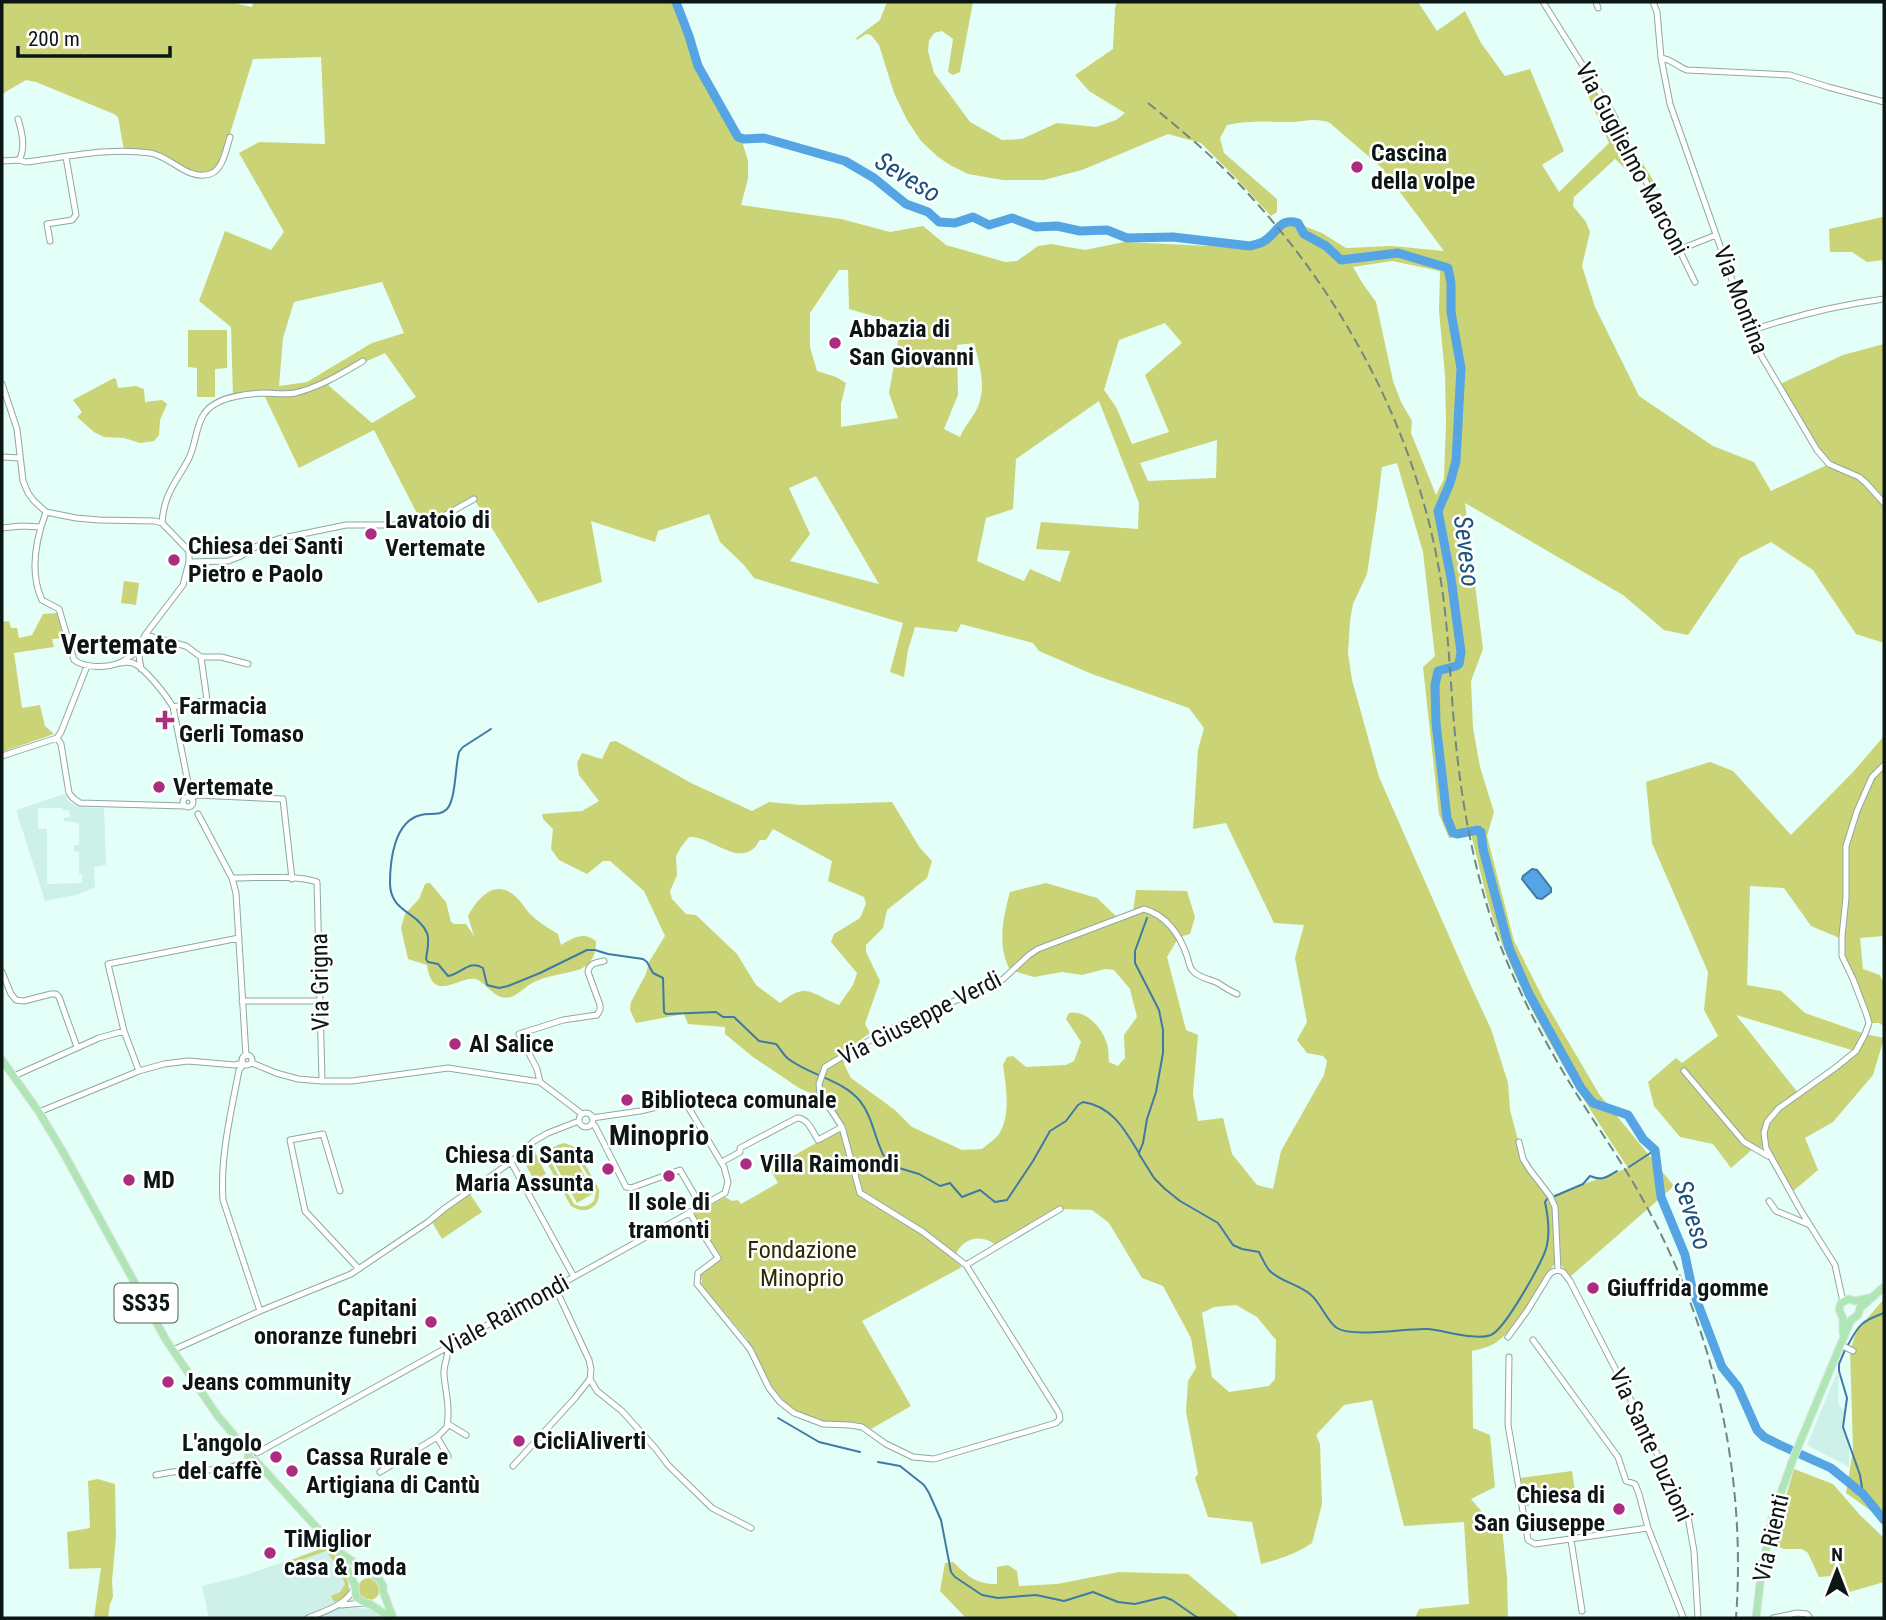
<svg xmlns="http://www.w3.org/2000/svg" width="1886" height="1620" viewBox="0 0 1886 1620" font-family="'Roboto Condensed',sans-serif">
<rect width="100%" height="100%" fill="#e3fff8"/>
<path fill="#cdf1e9" fill-rule="evenodd" d="M64,794L69,802L80,807L104,808L106,865L94,867L95,887L76,895L45,901L16,810ZM38,808H62L63,810H69L70,817L64,818V821L79,823V845H74V851L79,852V874H82V883L47,884V829H38Z
M1837,1372L1839,1378L1838,1388L1839,1390L1838,1403L1844,1411L1842,1427L1849,1448V1467L1807,1445Z
M329,1546L338,1558L349,1582V1592L339,1600L343,1607L372,1609L386,1618H313L312,1615L304,1618H209L202,1586L243,1576Z"/>
<path fill="#cad376" fill-rule="evenodd" d="M2,2H229L252,7L253,2H673L697,69L732,131L742,141L748,161V179L741,205L841,219L890,232L923,226L946,245L1005,262L1017,261L1038,246L1051,244L1085,250L1124,242L1231,247L1250,246L1259,244L1266,240L1282,224L1291,221L1322,233L1346,248L1392,246L1444,251L1382,168L1330,123C1315,117 1305,122 1290,122C1268,122 1249,120 1227,125L1220,138L1224,153L1277,199V212L1271,216L1233,175L1201,143L1168,134L1082,170L1044,180H1003L968,174L950,165L938,157L921,141L907,120L894,93L879,45L871,35L866,34L857,40L856,38L880,20L887,2H973L960,72L953,75L948,72L953,39L942,31L934,33L929,41L928,51L934,73L970,122L1002,140L1022,139L1057,123L1096,127L1116,120L1125,113L1089,91L1075,75L1113,49L1115,8L1117,2H1418L1437,31L1465,11L1481,43L1505,76L1530,69L1564,151L1542,165L1559,192L1609,143L1581,80L1584,67L1659,190L1633,176L1615,159L1574,197L1573,206L1586,222L1590,232L1582,266L1595,307L1639,396L1713,446L1754,462L1771,491L1829,464L1778,385L1843,355L1884,344V643L1856,634L1813,570L1771,542L1740,558L1688,635L1664,630L1623,595L1465,503L1483,649L1471,681L1473,728L1480,767L1494,812L1487,836L1514,941L1545,1002L1599,1094L1674,1186L1571,1276L1557,1261C1537,1285 1524,1322 1498,1341C1491,1347 1480,1349 1472,1351L1473,1428L1490,1435L1495,1487L1471,1499L1495,1527H1502L1507,1578L1508,1618H1415L1419,1609L1469,1604L1464,1522L1404,1526L1372,1400L1344,1405L1316,1435L1320,1444L1322,1504L1312,1543C1296,1554 1280,1559 1261,1564L1252,1522L1208,1517L1195,1478L1198,1474L1186,1412L1188,1381L1196,1368L1191,1338L1163,1286L1142,1278L1109,1223L1092,1210L1060,1209L996,1245C981,1234 964,1237 956,1254L861,1193L840,1122L812,1094L799,1088L753,1057L725,1034V1027L688,1024L684,1014L636,1023L630,1010L631,1002L646,974L649,962L665,936L644,891L610,861H603L587,874L559,860L551,849L553,829L543,819L542,814L582,811L599,801L579,775L577,763L582,753L602,759L610,742L616,741L693,784L752,811L769,802L801,805L892,802L920,848L932,861L927,878L887,910L883,928L866,945V952L880,981L867,1018L865,1024L870,1033L849,1048L844,1064L851,1078L895,1110L912,1127L962,1150L982,1149C987,1145 995,1139 999,1134C1011,1116 1006,1085 1003,1065L1007,1057L1013,1056L1026,1067L1066,1065L1074,1061L1081,1042L1066,1019L1069,1013C1086,1009 1103,1029 1107,1044C1109,1049 1108,1056 1109,1062L1118,1066L1125,1058L1124,1035L1137,1017L1130,989L1114,970L1105,969L1082,975L1062,972L1034,977L1010,970C997,946 1003,918 1010,892L1046,883L1097,898L1118,918L1133,912L1136,890L1187,891L1195,917L1190,934L1179,937L1167,957L1186,1030L1198,1035L1193,1094L1198,1121L1223,1118L1232,1154L1257,1185L1273,1189L1281,1151L1324,1075L1327,1061L1323,1056L1307,1053L1297,1040L1307,1022L1295,958L1304,925L1274,923L1226,823L1193,829L1198,750L1204,728L1189,708L1092,674L1039,651L1033,643L961,624L957,632L915,627L908,650L904,677L890,672L903,623L754,578L744,565L720,542L709,514L658,531L655,542L591,521L602,582L538,603L474,499L442,517L421,521L374,430L299,468L263,393L233,397L231,327L199,301L225,231L271,250L284,232L239,153L259,142L325,144L321,57L253,59L220,166L215,172L198,175L153,153L124,150L118,117L114,114L36,82L26,80L2,94ZM1392,261L1440,271L1439,311L1445,375L1446,423L1444,479L1436,495L1411,433L1412,421L1401,402L1393,381L1376,302L1363,284L1353,267ZM839,270H848L849,309L901,324L889,393L898,418L841,427V404L846,383L836,377L817,371L810,347V313ZM382,282L404,333L372,343L307,382L279,386L283,338L294,302ZM1165,323L1182,343L1145,375L1169,432L1132,444L1116,407L1104,390L1119,340ZM974,343C979,363 986,383 979,404C976,414 965,425 960,437L944,429L958,395L957,345ZM385,353L416,397L372,423L328,385L365,362ZM1099,401L1139,503L1138,529L1041,522L1036,549L1070,551L1060,582L1030,569L1024,581L977,561L986,518L1013,509L1016,459ZM1217,440L1216,478L1148,481L1140,463ZM1397,463L1423,552L1435,656L1423,667L1439,814L1449,838L1471,834C1479,865 1486,898 1496,928C1527,1014 1578,1091 1628,1168L1551,1196L1523,1159L1510,1110L1508,1083L1491,1029L1471,986L1379,777L1352,680L1348,653L1350,621L1353,604L1367,574L1377,508L1382,467ZM816,476L879,584L790,561L810,534L789,488ZM773,829L832,861L828,881L864,897L866,904L860,918L834,934L831,942L857,973L853,985L839,1005C811,994 807,981 780,1003L756,985L737,954L696,915L686,914L672,899L670,891L677,875L676,856L681,847L689,837C708,835 736,864 753,849C756,847 757,843 760,840H766ZM1236,1305L1257,1317L1276,1340L1275,1379L1269,1386L1229,1392L1212,1377L1202,1313L1214,1307Z
M1884,196V260L1867,262L1852,252H1830L1829,229L1883,217V197Z
M188,330H227V368L215,369V397H197V368L188,367Z
M114,378L116,379L118,388L136,386L144,389L145,402L162,400L167,404L160,420L159,435L154,441L140,443L124,438L104,437L94,432L77,417L82,412L73,400Z
M124,581L139,583L136,605L121,603Z
M57,613L64,638L52,639L54,647L14,653L22,708L40,705L45,726L54,734L2,752V622L9,621L11,628H17L19,638L32,635L43,614Z
M1884,736V936L1860,938L1863,969L1880,975L1884,985V1026L1879,1023H1869L1842,956V939L1811,926L1784,888L1750,886L1747,985L1781,991L1805,1013L1865,1034L1884,1038L1873,1075L1833,1122L1805,1138L1818,1170L1791,1193L1765,1148L1755,1147L1731,1168L1713,1144L1680,1137L1654,1106L1648,1082L1676,1058L1682,1063L1718,1036L1704,1010L1708,972L1652,843L1646,782L1710,762L1733,771L1791,835L1854,771ZM1736,1015L1855,1051L1799,1094Z
M428,883H430L446,902L451,922L454,924H466L474,936L468,916C476,901 492,880 511,893C519,898 524,907 530,914C538,922 548,928 558,934L561,945C573,938 583,931 596,941C596,954 593,962 581,969C566,974 548,975 534,982C526,986 519,994 511,997C496,1001 489,986 478,980C462,972 433,1007 427,965L408,959L401,928L405,914L419,899L425,884Z
M841,1129L859,1193L927,1237L962,1267L862,1321L911,1406L871,1429L856,1422L831,1423L819,1421L800,1413L786,1404L772,1386L747,1339L701,1284L702,1280L700,1275L720,1258L693,1215L725,1197L732,1201L738,1200L741,1204L778,1183L770,1169Z
M564,1143L575,1147L599,1189C601,1207 587,1216 571,1206L547,1163C547,1152 553,1145 564,1143ZM564,1147L573,1150L596,1190L594,1201C588,1207 582,1208 574,1204L551,1162C551,1154 556,1148 564,1147Z
M571,1151L594,1193L577,1203L553,1161Z
M535,1152L546,1174L534,1180L522,1158Z
M470,1194L482,1212L442,1239L432,1222L447,1209Z
M1884,1299V1520L1846,1493L1853,1450L1850,1350L1857,1330Z
M1794,1469L1833,1484L1860,1515L1884,1538V1582L1846,1593L1844,1575L1819,1577L1808,1553L1802,1549H1784L1772,1544Z
M1572,1471L1576,1498L1525,1506L1521,1478Z
M98,1479L115,1484L116,1537L112,1581L113,1597L110,1604L108,1618H94L101,1568L69,1569L67,1532L90,1528L88,1481Z
M328,1546C335,1556 353,1580 348,1593C345,1598 339,1600 334,1602L331,1596L340,1592L345,1584L338,1567L326,1551L290,1564L289,1561Z
M953,1562C968,1576 975,1584 997,1584V1567L1008,1565L1017,1571L1019,1586L1057,1584L1119,1572L1188,1574L1240,1618H966L940,1591L945,1563Z
M358 1589a11 11 0 1 1 22 0a11 11 0 1 1-22 0Z"/>
<path fill="#55a4e4" stroke="#3f79a6" stroke-width="2" d="M1532,869L1537,870L1551,888V892L1542,899L1537,898L1522,879L1523,876Z"/>
<g fill="none" stroke-linecap="round" stroke-linejoin="round">
<path stroke="#3f79a6" stroke-width="2" d="M491,729L463,747L459,752C455,767 456,799 447,809C440,816 430,813 421,815C394,821 390,861 390,883C390,912 417,911 427,933C430,940 427,952 426,959L428,962L438,964L448,976C461,974 470,959 483,968L487,985L499,988L508,986L540,973L587,950H595L608,954L643,959L647,962L653,973L663,978L664,1012L666,1014L716,1012L723,1017H734L759,1041L776,1044C781,1049 784,1057 790,1060C810,1075 843,1080 860,1101C875,1120 875,1146 889,1165L919,1174L940,1186L950,1183L962,1197L980,1190L995,1202L1007,1200L1033,1161L1050,1131L1066,1121L1078,1105L1083,1102C1112,1106 1125,1130 1139,1153L1143,1143L1147,1119L1156,1092L1163,1053V1030L1159,1010L1135,963V951L1147,918
M1139,1154L1154,1178L1165,1189L1180,1201L1218,1223L1233,1245L1242,1249L1259,1252C1262,1258 1265,1265 1269,1270C1280,1282 1299,1284 1311,1295C1320,1302 1328,1323 1337,1328C1353,1338 1407,1328 1427,1329C1444,1330 1475,1341 1491,1335C1505,1329 1544,1260 1547,1245C1550,1231 1548,1216 1545,1202L1547,1199
M1629,1167L1655,1150
M1555,1196L1583,1184L1590,1176C1602,1181 1606,1178 1617,1171
M1848,1345C1859,1324 1862,1321 1884,1313
M1845,1350L1839,1364V1371L1847,1398L1843,1427L1860,1475L1863,1494
M778,1418L819,1442L860,1452
M878,1462L900,1466L924,1485L929,1493L941,1520L951,1572L955,1577L982,1595L998,1598L1036,1595L1064,1601L1093,1592L1118,1602L1135,1604L1164,1597L1172,1600L1198,1618"/>
<path stroke="#55a4e4" stroke-width="9" d="M676,2L689,36L698,66L738,137L744,139L764,138L845,161L874,178L906,204L928,212L939,222L955,223L973,217L989,225L1012,218L1036,227L1057,226L1080,231L1107,230L1127,238L1173,237L1250,246C1256,244 1262,244 1267,239C1279,230 1280,218 1298,223L1304,234L1326,246L1341,260L1398,253L1448,268L1451,283V312L1461,368L1456,461L1450,483L1438,511L1451,578L1461,652L1459,664L1456,666L1438,671L1435,685L1436,723L1447,818L1453,833L1457,834L1478,830L1481,832L1483,849L1509,948L1529,994L1581,1088L1593,1103L1628,1115L1643,1139L1655,1150L1661,1197L1685,1255L1692,1288L1722,1367L1738,1387L1757,1430L1764,1437L1780,1445L1831,1468L1863,1494L1884,1520"/>
<g stroke="#8ea8a2" stroke-width="7">
<path id="minor" d="M1543,2L1612,112L1695,282
M1596,2L1598,8
M1653,2L1657,12L1661,58L1670,104L1750,331L1762,357L1817,450L1829,464L1859,477L1866,483L1884,503
M1661,58C1671,59 1678,67 1687,70L1790,75L1828,87L1884,102
M19,160L26,162C67,157 109,147 150,153C171,156 187,181 210,174C223,170 226,149 230,137
M2,161L19,160C26,148 22,132 18,119
M50,241L47,224L72,220L76,215L66,157
M1681,249L1716,235
M1750,331C1794,316 1838,305 1884,299
M2,384L17,429L23,481L28,493L34,501L46,512L76,518L99,520L155,521L162,523
M2,457L20,458
M46,512C36,539 29,572 42,600L59,609L74,660C85,668 106,668 119,663C127,660 132,655 138,649
M162,523C164,494 175,484 188,460C196,446 195,427 204,414C215,397 244,394 263,393C274,393 285,395 295,393C320,387 341,374 363,361
M2,528L21,526L41,527
M189,562L228,561L241,556L257,546L278,539L346,525H396L442,517L474,499
M145,635L186,646L201,657
M201,657H221L248,664
M121,663C125,662 129,662 133,663C145,668 166,695 173,707L191,798L197,795L283,799L292,879
M141,669L138,649L145,635L183,585L189,562V551L162,523
M173,707L207,700L201,657
M57,738L61,744L69,793L73,798L80,803L184,806
M2,756L57,738L61,732L87,666
M183 802a5 5 0 1 1 10 0a5 5 0 1 1-10 0Z
M198,814L232,878L236,893L246,1056
M232,878C253,878 299,875 317,882L322,1081
M2,972L11,994L16,1000L24,1001L51,994H56L59,997L77,1047
M242,1001H320
M242 1060a5 5 0 1 1 10 0a5 5 0 1 1-10 0Z
M252,1063L276,1073L298,1079L322,1081H352L448,1068L540,1082L582,1114
M244,1064L239,1070C231,1113 220,1156 223,1200L260,1311
M139,1071L124,1031L108,964L239,938
M1684,1071L1744,1142L1768,1156
M14,1076L99,1038L124,1031
M540,1082L537,1069L519,1034L563,1020L597,1015L600,1010V1005L588,972C589,963 596,963 604,961
M39,1112L139,1071L164,1064L188,1061L235,1065L243,1063
M579 1120a7 7 0 1 1 14 0a7 7 0 1 1-14 0Z
M592,1123L595,1126L626,1187L631,1188L680,1170L701,1206
M842,1127L820,1093L819,1084L825,1067L884,1032L1002,980L1029,955L1038,949L1144,909C1166,915 1180,935 1187,956C1189,962 1189,967 1193,971C1199,978 1210,979 1218,983C1224,987 1230,991 1237,994
M1519,1142L1523,1159L1530,1170L1550,1196L1555,1207L1558,1270
M511,1162L574,1277
M340,1191L323,1134L290,1140L305,1211L359,1269
M1769,1201L1776,1211L1810,1225
M689,1212L718,1258L698,1273L697,1284L750,1349L769,1388L780,1402L794,1413L823,1424L850,1425L862,1427L886,1444L913,1457L934,1459L1056,1423L1060,1419L1059,1413L966,1265L923,1232L860,1193L842,1127L818,1140C812,1131 808,1118 797,1118L740,1148V1152L722,1162
M966,1265L1060,1209
M1558,1270L1563,1272L1570,1281L1619,1376L1688,1517L1694,1551L1698,1618
M1843,1302L1835,1265L1801,1211L1766,1148L1764,1133L1767,1122L1779,1108L1835,1068L1856,1051L1865,1034L1869,1023L1866,1013L1853,979L1842,956V936L1846,898V846L1857,811L1872,777L1884,765
M1508,1337L1527,1311L1549,1275L1552,1272L1558,1270
M1533,1340L1618,1457L1626,1481L1635,1484L1639,1494L1648,1528L1683,1617
M1841,1345L1853,1351
M173,1350L260,1311L351,1274L428,1222L445,1208L511,1162L534,1141L548,1133L579,1121
M1509,1357L1508,1425L1528,1540L1535,1544L1648,1528
M590,1379L597,1391L622,1411L656,1449L668,1465L712,1508L751,1528
M448,1424L466,1435
M437,1437L448,1456
M257,1453L725,1193L728,1182L724,1167L687,1105L682,1101L640,1111L592,1118
M513,1466L575,1398L590,1379L591,1369L589,1360L555,1287
M380,1472L437,1437L447,1427C450,1406 446,1395 444,1375C443,1365 449,1356 448,1346
M156,1475L172,1472L226,1469L250,1460
M1571,1540L1582,1611
M341,1605L365,1603
M308,1618C325,1611 344,1606 354,1589
M1773,1618L1797,1613L1807,1614L1810,1618"/>
</g>
<g stroke="#e2e3e3" stroke-width="9">
<path id="major" d="M2,1060L39,1112L63,1152L166,1340L217,1415L249,1453L248,1456L250,1460L256,1461L339,1552L379,1579L383,1586V1591L393,1618
M1843,1333V1318L1839,1310L1841,1303L1849,1299L1855,1301L1869,1298
M340,1555L355,1585V1593L357,1598L365,1603L370,1604L391,1618
M1756,1618L1761,1575L1772,1518L1793,1459L1851,1320L1858,1315L1860,1308L1884,1287"/>
</g>
<use href="#minor" stroke="#fff" stroke-width="5"/>
<use href="#major" stroke="#afe6b5" stroke-width="7"/>
<path stroke="#738682" stroke-width="2" stroke-dasharray="10 5" stroke-linecap="butt" d="M1148,103C1185,133 1221,163 1253,199C1352,308 1423,448 1443,595C1450,648 1451,701 1457,754C1464,818 1477,881 1499,942C1516,986 1538,1029 1562,1070C1586,1111 1614,1149 1638,1191C1712,1320 1747,1470 1736,1618"/>
</g>
<g fill="#aa2d7f" stroke="#fff" stroke-width="2.5">
<circle cx="1357" cy="167" r="7"/>
<circle cx="835" cy="343" r="7"/>
<circle cx="371" cy="534" r="7"/>
<circle cx="174" cy="560" r="7"/>
<path d="M161.5 709.5h7v7h7v7h-7v7h-7v-7h-7v-7h7z"/>
<circle cx="159" cy="787" r="7"/>
<circle cx="455" cy="1044" r="7"/>
<circle cx="627" cy="1100" r="7"/>
<circle cx="746" cy="1164" r="7"/>
<circle cx="608" cy="1169" r="7"/>
<circle cx="669" cy="1176" r="7"/>
<circle cx="129" cy="1180" r="7"/>
<circle cx="1593" cy="1288" r="7"/>
<circle cx="431" cy="1322" r="7"/>
<circle cx="168" cy="1382" r="7"/>
<circle cx="519" cy="1441" r="7"/>
<circle cx="276" cy="1457" r="7"/>
<circle cx="292" cy="1471" r="7"/>
<circle cx="1619" cy="1509" r="7"/>
<circle cx="270" cy="1553" r="7"/>
</g>
<g text-anchor="middle" stroke-width="5" stroke-linejoin="round" paint-order="stroke">
<rect fill="#fff" stroke="#555c5a" stroke-width="2" x="114.5" y="1283.5" width="63" height="39" rx="5"/>
<g font-size="23" font-weight="bold" fill="#0c1614">
<text x="146" y="1311">SS35</text>
</g>
<g font-size="24" font-weight="bold" fill="#0c1614" stroke="#fff" text-anchor="start">
<text x="1371" y="161">Cascina<tspan x="1371" dy="28">della volpe</tspan></text>
<text x="849" y="337">Abbazia di<tspan x="849" dy="28">San Giovanni</tspan></text>
<text x="385" y="528">Lavatoio di<tspan x="385" dy="28">Vertemate</tspan></text>
<text x="188" y="554">Chiesa dei Santi<tspan x="188" dy="28">Pietro e Paolo</tspan></text>
<text x="179" y="714">Farmacia<tspan x="179" dy="28">Gerli Tomaso</tspan></text>
<text x="173" y="795">Vertemate</text>
<text x="469" y="1052">Al Salice</text>
<text x="641" y="1108">Biblioteca comunale</text>
<text x="594" y="1163" text-anchor="end">Chiesa di Santa<tspan x="594" dy="28">Maria Assunta</tspan></text>
<text x="760" y="1172">Villa Raimondi</text>
<text x="143" y="1188">MD</text>
<text x="669" y="1210" text-anchor="middle">Il sole di<tspan x="669" dy="28">tramonti</tspan></text>
<text x="1607" y="1296">Giuffrida gomme</text>
<text x="417" y="1316" text-anchor="end">Capitani<tspan x="417" dy="28">onoranze funebri</tspan></text>
<text x="182" y="1390">Jeans community</text>
<text x="533" y="1449">CicliAliverti</text>
<text x="262" y="1451" text-anchor="end">L'angolo<tspan x="262" dy="28">del caffè</tspan></text>
<text x="306" y="1465">Cassa Rurale e<tspan x="306" dy="28">Artigiana di Cantù</tspan></text>
<text x="1605" y="1503" text-anchor="end">Chiesa di<tspan x="1605" dy="28">San Giuseppe</tspan></text>
<text x="284" y="1547">TiMiglior<tspan x="284" dy="28">casa &amp; moda</tspan></text>
</g>
<g font-size="24" fill="#0c1614" stroke="#fff">
<text transform="translate(1632 159) rotate(62)" y="8">Via Guglielmo Marconi</text>
<text transform="translate(1741 300) rotate(69)" y="8">Via Montina</text>
<text transform="translate(320 982) rotate(-91)" y="8">Via Grigna</text>
<text transform="translate(920 1018) rotate(-27)" y="8">Via Giuseppe Verdi</text>
<text transform="translate(505 1315) rotate(-29)" y="8">Viale Raimondi</text>
<text transform="translate(1651 1445) rotate(65)" y="8">Via Sante Duzioni</text>
<text transform="translate(1771 1538) rotate(-77)" y="8">Via Rienti</text>
</g>
<g font-size="24" fill="#2a2d02" stroke="#fff">
<text x="802" y="1258">Fondazione<tspan x="802" dy="28">Minoprio</tspan></text>
</g>
<g font-size="26" font-style="italic" fill="#1a527d" stroke="#fff">
<text transform="translate(908 177) rotate(32)" y="9">Seveso</text>
<text transform="translate(1467 551) rotate(83)" y="9">Seveso</text>
<text transform="translate(1693 1215) rotate(72)" y="9">Seveso</text>
</g>
<g font-size="28" font-weight="bold" fill="#0c1614" stroke="#fff">
<text x="119" y="654">Vertemate</text>
<text x="659" y="1145">Minoprio</text>
</g>
</g>
<rect width="1886" height="1620" fill="none" stroke="#0c1614" stroke-width="7"/>
<g transform="translate(1837 1571)" stroke="#ffffff" stroke-width="5" paint-order="stroke">
<path d="M0-5L12 26L0 18L-12 26Z" fill="#0c1614"/>
<text y="-10" font-size="19" font-weight="bold" text-anchor="middle" fill="#0c1614">N</text>
</g>
<path d="M18 46v10h152v-10" fill="none" stroke="#0c1614" stroke-width="3.5"/>
<text x="28" y="46" font-size="21" fill="#0c1614" stroke="#ffffff" stroke-width="5" paint-order="stroke">200 m</text>
</svg>
